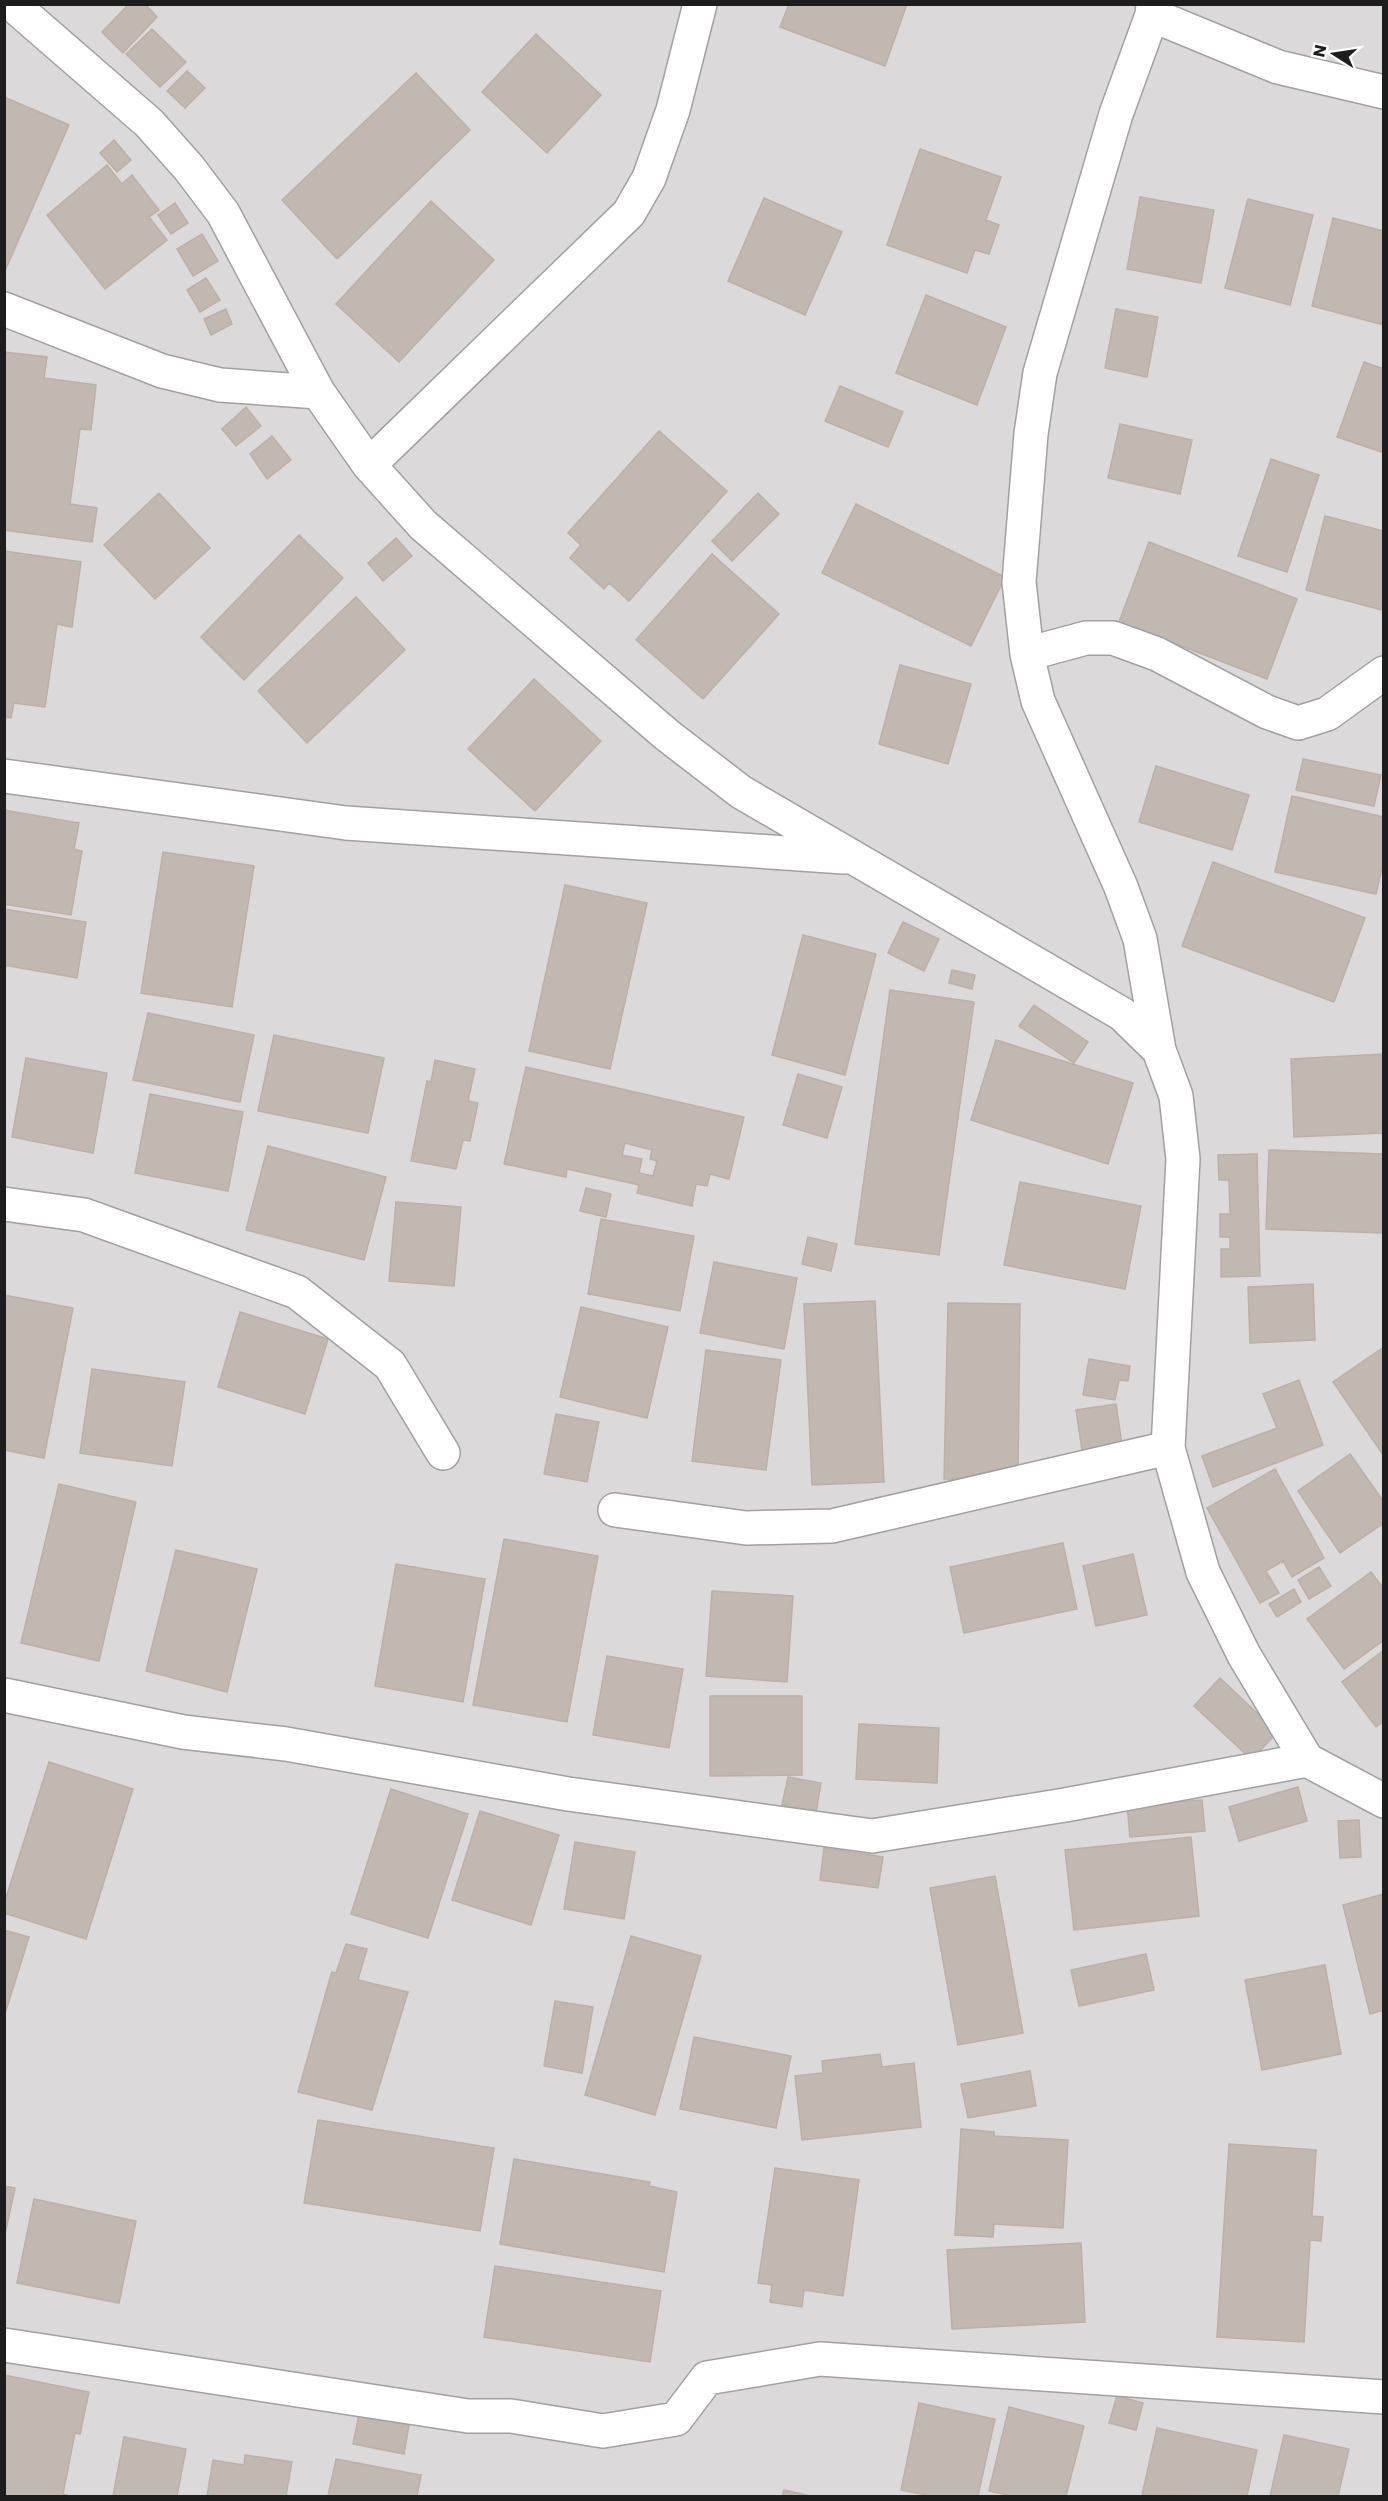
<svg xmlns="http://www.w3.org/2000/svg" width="1388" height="2501" viewBox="0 0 1388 2501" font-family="Poppins,sans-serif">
<rect width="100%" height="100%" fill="#ede9e3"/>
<path fill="#dbd9da" d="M5,5H1383V2496H5Z"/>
<path fill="#c2b8b2" stroke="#beafa6" stroke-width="1.5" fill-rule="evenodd" d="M129,4H145L157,17L123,53L102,32Z
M789,4H907L885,66L780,27Z
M152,29L186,62L160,87L126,54Z
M536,34L601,95L547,153L482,92Z
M187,71L205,88L185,108L167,91Z
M416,73L470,130L337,259L282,200Z
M4,97L69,125L4,273Z
M114,140L131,160L117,172L100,153Z
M920,149L1001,177L986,220L999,225L989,254L975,250L967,273L887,245Z
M107,165L122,184L132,175L159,210L149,217L167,240L105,289L47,215Z
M1140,197L1214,210L1201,283L1127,269Z
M764,198L842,232L805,315L728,281Z
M1248,199L1313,215L1290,305L1225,288Z
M431,201L494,260L399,362L336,304Z
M175,203L188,223L171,234L158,215Z
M1333,218L1384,231V325L1312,306Z
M202,234L218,261L193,276L177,249Z
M206,278L220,300L200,312L187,290Z
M926,295L1006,327L977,405L896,373Z
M226,309L232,324L211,335L204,319Z
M1116,309L1158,317L1147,377L1105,368Z
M4,352L47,357L44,378L96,385L91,430L80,429L70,504L97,508L92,542L4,530Z
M1364,362L1384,369V453L1337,437Z
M840,386L903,412L888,447L825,421Z
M246,407L261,426L236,446L222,429Z
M1120,424L1192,440L1180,494L1108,478Z
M659,431L727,491L629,601L609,583L604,589L570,558L581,545L568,533Z
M272,436L291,460L267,479L250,454Z
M1271,459L1319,475L1287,572L1238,556Z
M159,493L210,548L155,599L104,545Z
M758,493L779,514L732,561L712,541Z
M856,504L1005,577L971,646L822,573Z
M1325,516L1384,531L1382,610L1306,590Z
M299,535L343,578L244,680L201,637Z
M396,538L412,556L383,581L368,563Z
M1149,542L1297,599L1267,679L1119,622Z
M4,551L81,562L72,627L57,624L45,707L14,703L11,718L4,717Z
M712,554L779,614L703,699L636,640Z
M356,597L405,650L307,743L258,691Z
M900,665L971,684L948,764L879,744Z
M534,679L601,741L535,811L468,749Z
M1303,759L1381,775L1374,806L1296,790Z
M1156,766L1249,795L1232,850L1139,822Z
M1292,796L1384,817V859L1376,894L1275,872Z
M4,810L79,823L74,849L82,851L71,915L4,904Z
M163,852L254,866L232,1007L141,993Z
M1213,862L1365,918L1334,1002L1182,946Z
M565,885L647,903L610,1069L529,1051Z
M4,909L86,922L77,978L4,965Z
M903,922L939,939L924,971L888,953Z
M803,935L876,954L845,1075L772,1055Z
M952,970L975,975L972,989L949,983Z
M890,990L974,1002L939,1255L855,1244Z
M1034,1005L1088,1042L1074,1063L1019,1026Z
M148,1013L254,1035L240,1102L133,1080Z
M274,1035L384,1058L368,1133L258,1111Z
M996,1040L1133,1083L1108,1164L971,1120Z
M1384,1054V1133L1294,1137L1291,1059Z
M26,1058L107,1073L93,1153L12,1137Z
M435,1060L475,1069L468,1101L478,1103L470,1141L463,1140L456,1169L411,1161L427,1081L431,1082Z
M526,1067L744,1117L729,1179L710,1174L707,1186L696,1184L692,1206L637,1193L639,1185L567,1169L566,1177L504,1164ZM625,1143L652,1150L650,1159L657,1161L653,1176L639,1173L642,1159L622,1155Z
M798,1074L842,1087L827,1138L783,1125Z
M150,1094L243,1112L228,1191L135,1173Z
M268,1146L386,1177L364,1260L246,1230Z
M1269,1150L1384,1154V1233L1266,1229Z
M1257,1154L1260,1276L1221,1277V1249H1230V1237H1220V1214H1230L1229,1180H1219L1218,1155Z
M1020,1182L1141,1206L1125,1289L1004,1265Z
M586,1188L611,1194L606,1217L580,1211Z
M396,1202L461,1207L454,1286L389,1281Z
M601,1219L694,1236L680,1311L588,1294Z
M808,1237L837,1244L831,1271L802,1264Z
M714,1262L797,1278L784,1349L700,1333Z
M1313,1284L1315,1340L1250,1343L1248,1287Z
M4,1295L73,1308L44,1458L4,1450Z
M875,1301L884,1482L812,1485L804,1304Z
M948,1303L1020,1304L1018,1471L997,1470V1480L944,1479Z
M581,1307L668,1327L647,1418L560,1397Z
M240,1312L328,1339L305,1414L218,1387Z
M1384,1347V1456L1333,1382Z
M706,1350L781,1360L766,1470L692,1461Z
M1089,1359L1130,1366L1128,1381L1119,1380L1115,1400L1083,1395Z
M92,1369L185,1382L172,1466L80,1453Z
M1299,1380L1323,1445L1213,1487L1202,1456L1277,1428L1263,1394Z
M1116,1404L1122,1444L1082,1450L1076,1410Z
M556,1414L599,1422L587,1482L544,1474Z
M1350,1454L1384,1502V1523L1340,1553L1298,1491Z
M1275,1469L1324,1558L1292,1577L1283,1561L1266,1571L1279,1593L1260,1603L1207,1508Z
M59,1484L136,1502L99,1661L21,1643Z
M504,1539L598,1556L567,1722L473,1705Z
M1063,1543L1077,1609L964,1633L950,1567Z
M176,1550L257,1569L227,1692L146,1671Z
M1133,1554L1147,1615L1096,1626L1083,1566Z
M396,1564L485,1579L463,1702L375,1686Z
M1319,1567L1331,1586L1309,1599L1298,1580Z
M1371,1572L1384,1589V1640L1344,1669L1307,1619Z
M1294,1589L1301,1602L1277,1617L1269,1604Z
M712,1591L793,1596L787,1682L706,1676Z
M1384,1650V1721L1376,1727L1342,1682Z
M607,1656L683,1669L669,1748L593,1735Z
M1220,1678L1277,1732L1252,1760L1194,1706Z
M710,1696H802V1775L710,1776Z
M859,1724L939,1728L937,1783L856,1779Z
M49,1762L133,1789L86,1939L4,1913V1904Z
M788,1777L821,1783L816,1812L782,1805Z
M1298,1787L1307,1821L1239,1841L1229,1807Z
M391,1789L468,1814L428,1938L351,1914Z
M1202,1800L1205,1831L1130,1837L1127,1805Z
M480,1811L559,1835L531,1925L452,1900Z
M1359,1820L1361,1857L1340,1858L1338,1821Z
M1191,1837L1199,1916L1074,1930L1065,1850Z
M575,1842L635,1852L624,1919L564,1909Z
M824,1848L883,1857L878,1888L820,1880Z
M995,1876L1023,2033L958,2045L930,1888Z
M1384,1894V2010L1370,2014L1343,1905Z
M4,1930L29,1937L4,2017Z
M631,1936L701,1956L655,2115L585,2095Z
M346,1944L367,1949L358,1980L408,1992L372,2110L298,2092L330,1978L332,1972L336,1973Z
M1146,1954L1154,1990L1079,2006L1071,1970Z
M1325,1965L1341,2054L1262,2070L1245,1980Z
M555,2001L593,2007L582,2073L544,2066Z
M694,2037L791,2056L776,2128L680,2109Z
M880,2054L882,2067L914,2063L921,2127L802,2140L795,2076L823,2073L822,2061Z
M1030,2071L1036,2106L968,2118L961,2084Z
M318,2120L494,2148L480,2231L304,2203Z
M961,2129L994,2132V2136L1068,2140L1063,2228L994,2224L993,2237L955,2235Z
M1229,2144L1316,2150L1312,2216L1323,2217L1321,2241L1310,2240L1304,2342L1217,2337Z
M514,2159L650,2182L649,2186L677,2192L664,2272L500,2244Z
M775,2168L859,2180L843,2296L804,2290L802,2307L770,2302L772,2285L758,2283Z
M4,2186L15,2188L4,2239Z
M34,2199L136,2221L119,2303L17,2283Z
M1081,2243L1085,2322L952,2329L947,2250Z
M495,2266L661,2291L650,2362L484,2337Z
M4,2375L89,2392L80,2434L75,2433L63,2494L70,2496H4Z
M1117,2396L1143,2403L1136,2430L1109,2423Z
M919,2403L995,2419L978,2496H931L901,2490Z
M1009,2407L1084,2426L1066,2496H1012L989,2491Z
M359,2415L409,2425L404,2454L353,2444Z
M1157,2428L1257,2450L1247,2496L1142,2495Z
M1284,2435L1349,2449L1338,2496H1270Z
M124,2437L186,2449L177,2496H113Z
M245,2455L292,2462L286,2496H207L213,2460L244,2465Z
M336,2459L421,2475L417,2496H328Z
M784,2490L810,2496H782Z"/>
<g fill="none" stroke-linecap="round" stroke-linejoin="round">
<g stroke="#a1a1a1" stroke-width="36">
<path id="minor" d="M12,4L149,123L189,168L223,213L318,392L369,465L423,525L667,735L741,792L1122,1014L1159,1050L1176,1096L1183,1159L1168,1448L1203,1572L1244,1655L1307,1760L1384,1801
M1153,4L1152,15L1116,114L1040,373L1031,434L1019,582L1027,654L1038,701L1121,887L1140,939L1159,1050
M1152,15L1278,67L1384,92
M4,309L162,371L220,385L318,392
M369,465L629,213L649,178L673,110L700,4
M1027,654L1086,638H1113L1157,654L1267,712L1298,723L1327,714L1384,673
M4,776L346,823L844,857
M4,1204L84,1215L297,1292L390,1365L443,1453
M615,1510L746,1528L832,1526L1168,1448
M4,1695L183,1732L286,1744L568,1794L872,1836L1065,1805L1307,1760
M4,2345L468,2416H511L603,2431L676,2419L707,2378L820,2359L1384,2397"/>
</g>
<use href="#minor" stroke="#fff" stroke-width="33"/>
</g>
<rect width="1388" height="2501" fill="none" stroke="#1d1d1d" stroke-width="12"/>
<g transform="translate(1334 54) rotate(282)" stroke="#ffffff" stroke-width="4.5" paint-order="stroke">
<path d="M0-4.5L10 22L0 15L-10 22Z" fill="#1d1d1d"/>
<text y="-9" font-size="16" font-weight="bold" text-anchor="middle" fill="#1d1d1d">N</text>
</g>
</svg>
